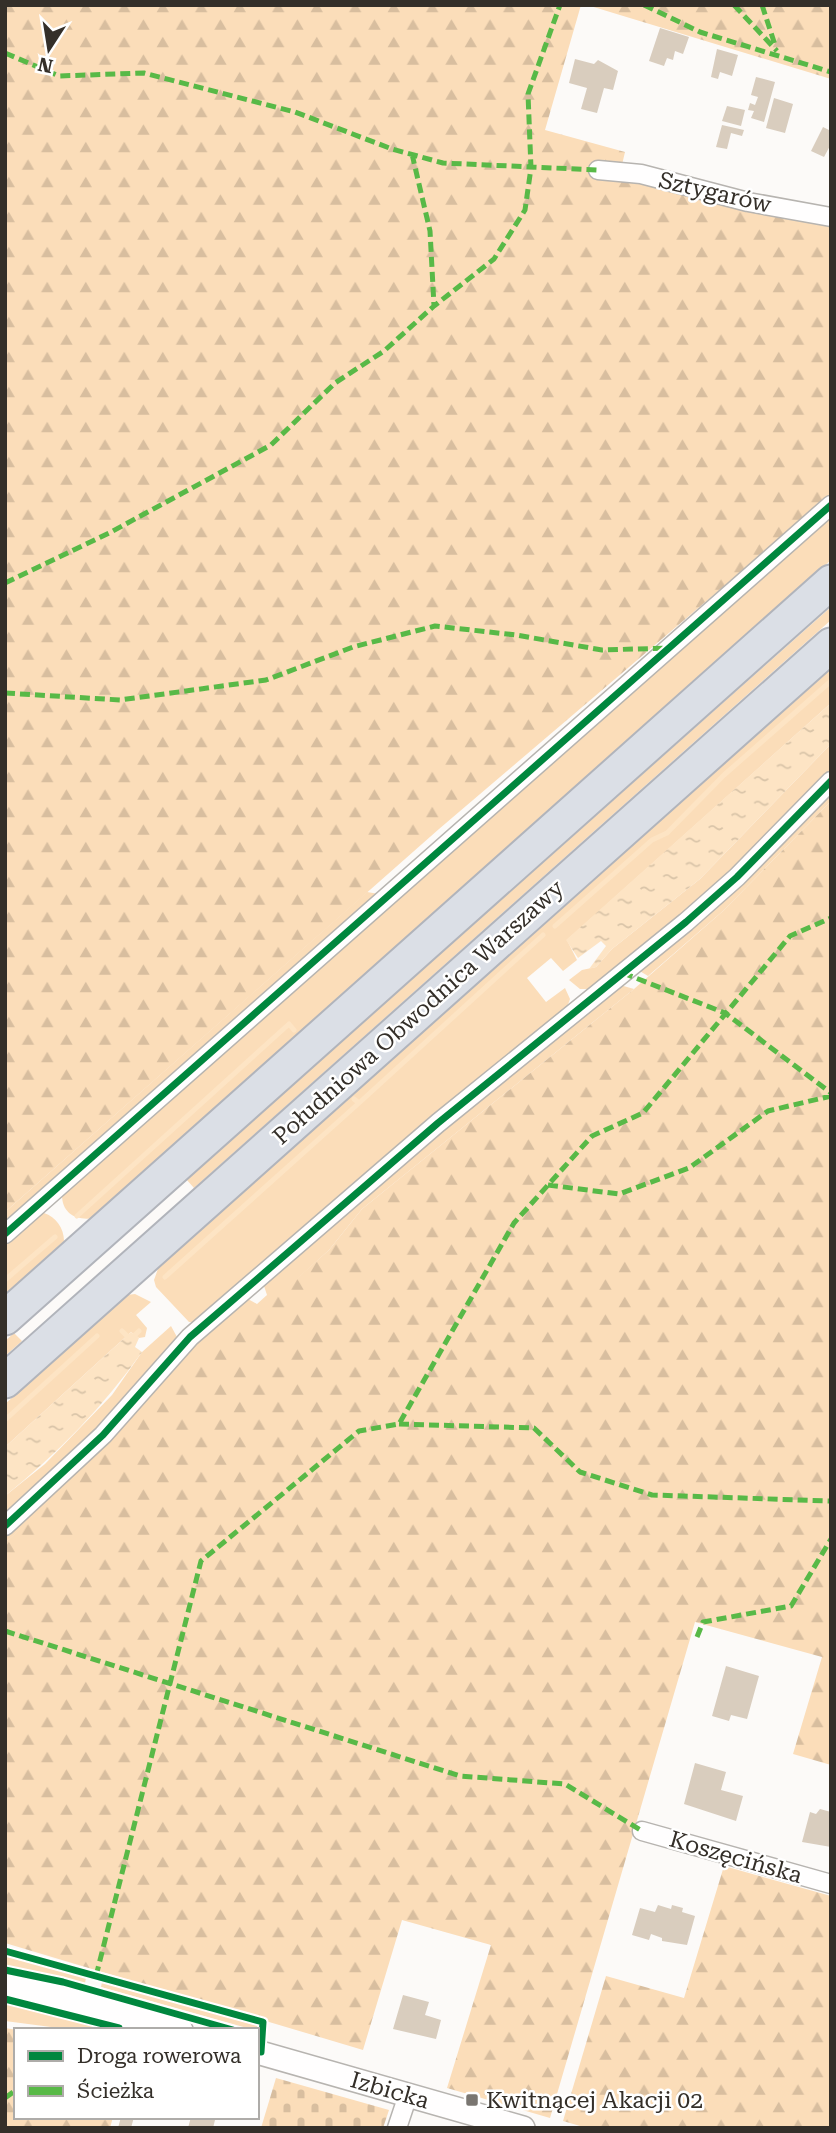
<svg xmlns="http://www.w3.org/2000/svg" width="836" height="2133" viewBox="0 0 836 2133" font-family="'Roboto Serif',serif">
<defs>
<pattern id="forest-firs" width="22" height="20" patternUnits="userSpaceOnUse" patternTransform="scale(1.75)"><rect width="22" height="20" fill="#fbddb9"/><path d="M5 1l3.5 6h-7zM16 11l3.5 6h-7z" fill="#d8be9f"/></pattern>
<pattern id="cemetery-stones" width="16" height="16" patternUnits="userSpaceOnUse" patternTransform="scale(1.75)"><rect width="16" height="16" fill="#fbddb9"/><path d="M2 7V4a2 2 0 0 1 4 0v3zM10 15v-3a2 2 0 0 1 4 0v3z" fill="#d8be9f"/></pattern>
<pattern id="water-ripples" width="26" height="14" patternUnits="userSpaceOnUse" patternTransform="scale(1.75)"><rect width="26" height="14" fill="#fde4c4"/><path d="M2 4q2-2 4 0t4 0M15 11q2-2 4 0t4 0" fill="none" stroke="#d9c4a8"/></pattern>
</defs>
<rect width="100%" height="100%" fill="#fcfaf8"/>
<path fill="#fbddb9" d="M831,515V560L94,1218C77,1221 62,1214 62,1195Z
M831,607V620L194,1188L186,1179Z
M831,669V703L567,940L577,960L563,971L551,958L527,978L546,1002L565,988L570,999L565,1013L337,1198L199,1322H189L156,1287L154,1280L159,1266Z
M831,744V772L716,889L593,989H580L569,980L582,970L596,967L612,949L700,879Z
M831,792V801L723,911L648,976L638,970Z
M367,892L379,894L5,1225V1212Z
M620,985L634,989L362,1209L329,1250L5,1543V1532L236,1305L248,1299L257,1304L267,1295L263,1283L355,1198Z
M44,1213C56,1217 64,1228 64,1241L5,1295V1243L38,1214Z
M135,1294L151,1302L136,1315L147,1328L145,1337L139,1338L131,1332L5,1447V1404L127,1295Z
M171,1326L177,1337L173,1347L78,1448L5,1513V1496L45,1464L112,1395L142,1352Z
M14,1333L22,1341L5,1356V1341Z
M5,1955L86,1978L85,1983L5,1966Z
M102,1982L259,2026L258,2031L101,1987Z
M5,2004L113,2029L74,2030L5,2021Z"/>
<path fill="url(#forest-firs)" d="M5,5H581L545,130L625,152L621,169L590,164L591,173L831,225V495L439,829L5,1212Z
M587,5H831V79Z
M831,801V1765L793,1754L822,1657L695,1622L550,2118L447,2088L491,1945L402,1920L363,2050L5,1943V1543L112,1442L329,1250L362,1209L634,989L723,911Z
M724,1866L831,1896V2128H587L563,2121L606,1976L684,1998Z
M5,2028L17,2030L16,2117H113L110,2128H5Z"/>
<path fill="url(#cemetery-stones)" d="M276,2078L389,2110L383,2128H261Z"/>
<path fill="url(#water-ripples)" d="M831,703V744L700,879L612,949L596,967L589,969L606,946L601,941L578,958L566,940Z
M131,1332L139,1338L135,1347L142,1352C103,1407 57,1454 5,1496V1447Z"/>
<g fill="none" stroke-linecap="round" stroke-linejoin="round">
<path stroke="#fde4c4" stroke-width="5" d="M555,926L652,840L667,833L724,775L831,681
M354,1099L359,1103L543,935
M77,1216L289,1024L294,1030
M165,1277L359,1103
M5,1280L55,1237
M122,1331L127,1336
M135,1335L139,1331
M5,1420L97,1336"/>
</g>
<path fill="#d9cdbe" d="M660,28L689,37L683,54L675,51L673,60L667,58L664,66L649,61Z
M717,49L738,55L732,76L720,72L718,79L711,77Z
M575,59L594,64L598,60L618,71L613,90L604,88L597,113L581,109L587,88L569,83Z
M756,77L775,82L764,122L751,118L754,111L748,110L750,103L755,105L758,97L751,95Z
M774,98L793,104L785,133L766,128Z
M727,106L745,110L741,126L722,121Z
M722,125L744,130L742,136L731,133L727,149L716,147Z
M823,127L831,131V144L824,157L811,151Z
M726,1666L759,1676L747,1719L731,1715L729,1721L712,1716Z
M695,1763L726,1772L721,1790L743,1796L736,1821L684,1804Z
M820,1809L831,1812V1847L802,1842L810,1812L816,1814Z
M658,1905L671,1909L672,1905L683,1908L682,1912L695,1916L687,1945L662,1941V1938L651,1934L649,1940L632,1935L640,1908L655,1912Z
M403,1995L429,2002L425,2015L441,2020L436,2039L393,2029Z
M121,2117H134L131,2128H118Z
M191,2117L215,2120L213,2128H188Z"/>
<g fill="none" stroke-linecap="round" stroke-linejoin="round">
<g stroke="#b7b4b0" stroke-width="21">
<path id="minor" d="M598,170L641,174L748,202L831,217
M5,1234L831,505
M5,1526L103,1435L190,1337L438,1123L686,922L737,877L831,781
M642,1831L831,1884
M397,2128L408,2095"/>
</g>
<g stroke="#b7b4b0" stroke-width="26">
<path id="tertiary" d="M5,1984L181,2030
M257,2052L523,2128"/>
</g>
<g stroke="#b1b4bb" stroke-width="37">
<path id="motorway" d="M5,1318L831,582
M5,1381L831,645"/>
</g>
<use href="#minor" stroke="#fffefe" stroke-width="18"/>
<use href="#tertiary" stroke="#fffefe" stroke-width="23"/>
<use href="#motorway" stroke="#dbdfe6" stroke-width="33"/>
<path stroke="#58b947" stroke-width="5" stroke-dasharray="10 5" stroke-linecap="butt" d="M644,5L700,32L831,72
M734,5L777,51
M762,5L775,45
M5,53L59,76L144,73L295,112L392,149L443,163L598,170
M412,154L430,231L434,306
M5,583L111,532L271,445L335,383L384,351L434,306L494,259L525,210L531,168L528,94L560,5
M5,693L120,700L266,680L353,647L435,626L516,635L602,650L669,648
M623,973L725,1013L831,1093
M548,1185L619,1194L689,1168L768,1111L831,1096
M399,1424L534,1428L580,1472L652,1495L831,1501
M5,1631L460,1776L565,1784L642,1831
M697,1637L703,1622L791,1606L831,1539
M96,1976L201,1561L359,1431L399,1424L514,1223L592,1136L643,1113L790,936L831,918
M5,2098L16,2090"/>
<g stroke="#fff" stroke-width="11">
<path id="cycleway" d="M5,1234L831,505
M5,1526L103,1435L190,1337L438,1123L686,922L737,877L831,781
M5,1951L263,2022L261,2052
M5,1970L63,1982L233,2030
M5,1999L119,2028"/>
</g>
<use href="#cycleway" stroke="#00873e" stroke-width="7"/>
</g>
<rect fill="#7a7671" stroke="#fff" stroke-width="2.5" x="465" y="2093" width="14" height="14" rx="3.5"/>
<g text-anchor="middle" stroke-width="5" stroke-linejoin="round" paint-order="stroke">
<g font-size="23" fill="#342f29" stroke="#fff">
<text transform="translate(715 192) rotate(13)" y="8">Sztygarów</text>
<text transform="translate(418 1012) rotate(-42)" y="8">Południowa Obwodnica Warszawy</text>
<text transform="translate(736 1857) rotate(16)" y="8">Koszęcińska</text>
<text transform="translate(390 2090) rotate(16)" y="8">Izbicka</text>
</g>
<g font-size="23" fill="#342f29" stroke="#fff" text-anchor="start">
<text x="486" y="2108">Kwitnącej Akacji 02</text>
</g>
</g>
<rect width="836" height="2133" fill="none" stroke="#342f29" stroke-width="14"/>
<rect x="14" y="2028" width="245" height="91" fill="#ffffff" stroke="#aeaca9" stroke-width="2"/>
<rect x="28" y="2051" width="35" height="10" fill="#00873e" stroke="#aeaca9" stroke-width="2"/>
<text x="77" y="2063" font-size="21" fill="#342f29">Droga rowerowa</text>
<rect x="28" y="2086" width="35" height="10" fill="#58b947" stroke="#aeaca9" stroke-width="2"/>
<text x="77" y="2098" font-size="21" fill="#342f29">Ścieżka</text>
<g transform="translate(49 49) rotate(192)" stroke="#ffffff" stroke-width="5" paint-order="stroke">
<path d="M0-5L12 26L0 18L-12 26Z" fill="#342f29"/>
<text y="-10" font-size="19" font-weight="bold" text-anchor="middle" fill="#342f29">N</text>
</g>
</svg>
